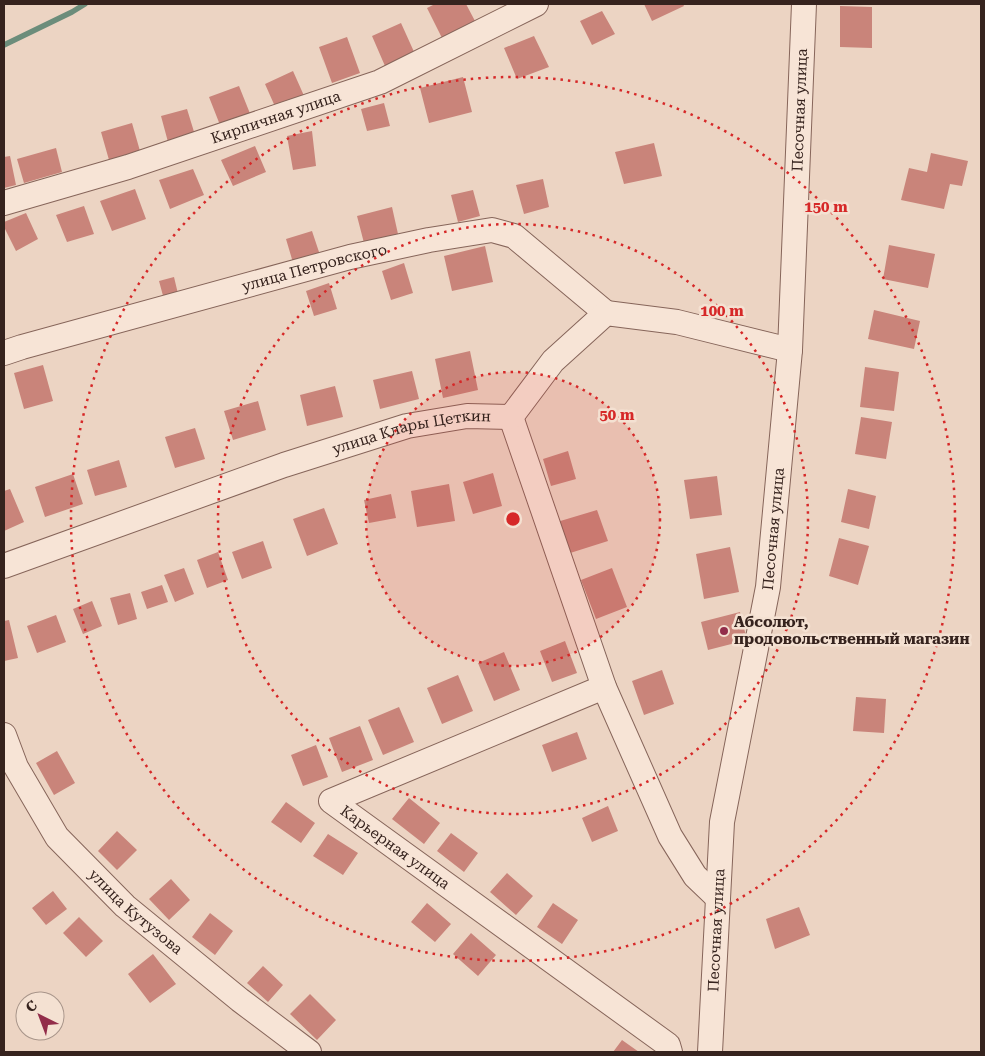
<svg xmlns="http://www.w3.org/2000/svg" width="985" height="1056" viewBox="0 0 985 1056" font-family="'Roboto Serif',serif">
<rect width="100%" height="100%" fill="#ecd4c3"/>
<g fill="none" stroke-linecap="round" stroke-linejoin="round">
<path stroke="#6c8d7b" stroke-width="5.5" d="M4,45L72,12L85,4"/>
</g>
<path fill="#c9847a" d="M435,4H466L475,21L442,38L427,8Z
M644,4H683L684,6L652,21Z
M840,6L872,7V48L840,47Z
M602,11L615,34L592,45L580,21Z
M401,23L415,54L385,66L372,36Z
M534,36L549,67L517,79L504,48Z
M347,37L360,73L332,83L319,47Z
M293,71L305,98L277,111L265,84Z
M463,77L472,112L429,123L420,88Z
M239,86L251,116L220,125L209,97Z
M384,103L390,126L367,131L361,109Z
M187,109L195,135L168,142L161,116Z
M132,123L140,151L109,160L101,132Z
M312,131L316,166L293,170L287,136Z
M654,143L662,176L624,184L615,152Z
M255,146L266,172L233,186L221,160Z
M56,148L62,172L24,183L17,159Z
M931,153L968,161L962,186L950,184L944,209L901,200L909,168L927,172Z
M10,156L16,185L4,188V157Z
M193,169L204,195L170,209L159,180Z
M543,179L549,207L524,214L516,185Z
M135,189L146,219L112,231L100,201Z
M473,190L480,216L458,222L451,195Z
M84,206L94,234L67,242L56,215Z
M392,207L398,234L364,243L357,216Z
M26,213L38,239L16,251L4,227V222Z
M312,231L321,258L294,266L286,239Z
M889,245L935,254L928,288L883,279Z
M485,246L493,282L452,291L444,256Z
M404,263L413,293L391,300L382,271Z
M174,277L179,298L165,303L159,281Z
M329,283L337,309L314,316L306,291Z
M874,310L920,321L914,349L868,339Z
M470,351L478,390L443,398L435,359Z
M43,365L53,401L24,409L14,373Z
M865,367L899,372L894,411L860,407Z
M412,371L419,399L380,409L373,380Z
M335,386L343,417L307,426L300,395Z
M258,401L266,430L233,440L224,411Z
M861,417L892,422L886,459L855,454Z
M195,428L205,459L175,468L165,437Z
M568,451L576,479L551,486L543,459Z
M119,460L127,487L95,496L87,470Z
M493,473L502,506L473,514L463,482Z
M73,474L83,504L45,517L35,487Z
M717,476L722,515L690,519L684,480Z
M449,484L455,521L417,527L411,491Z
M10,489L24,522L4,531V491Z
M848,489L876,496L869,529L841,522Z
M391,494L396,518L369,523L364,500Z
M324,508L338,544L307,556L293,519Z
M597,510L608,541L567,554L557,522Z
M839,538L869,546L858,585L829,576Z
M263,541L272,568L242,579L232,552Z
M730,547L739,592L704,599L696,554Z
M218,552L228,580L207,588L197,560Z
M184,568L194,594L175,602L164,575Z
M612,568L627,607L596,619L581,580Z
M162,585L168,602L147,609L141,592Z
M130,593L137,619L118,625L110,598Z
M92,601L102,626L83,634L73,609Z
M740,612L747,640L708,650L701,622Z
M56,615L66,642L37,653L27,626Z
M9,620L18,658L4,661V621Z
M565,641L577,673L552,682L540,651Z
M504,652L520,690L494,701L478,663Z
M662,670L674,704L644,715L632,681Z
M458,675L473,711L442,724L427,688Z
M856,697L886,699L884,733L853,731Z
M399,707L414,742L383,755L368,720Z
M360,726L373,760L342,772L329,738Z
M577,732L587,759L552,772L542,745Z
M316,745L328,777L303,786L291,755Z
M57,751L75,783L54,795L36,763Z
M409,798L440,823L424,844L392,819Z
M286,802L315,823L301,843L271,822Z
M608,806L618,831L592,842L582,818Z
M117,831L137,850L117,870L98,851Z
M451,833L478,853L464,872L437,851Z
M328,834L358,853L343,875L313,856Z
M507,873L533,896L516,915L490,892Z
M171,879L190,900L169,920L149,899Z
M53,891L67,909L46,925L32,908Z
M427,903L451,924L435,942L411,922Z
M553,903L578,920L562,944L537,927Z
M799,907L810,935L775,949L766,919Z
M210,913L233,931L215,955L192,937Z
M79,917L103,941L86,957L63,933Z
M471,933L496,955L478,976L453,954Z
M153,954L176,984L150,1003L128,974Z
M263,966L283,985L268,1002L247,983Z
M310,994L336,1020L317,1040L290,1014Z
M622,1040L639,1052H613Z"/>
<g fill="none" stroke-linecap="round" stroke-linejoin="round">
<g stroke="#86655a" stroke-width="26">
<g id="minor">
<path id="s1" d="M4,203L128,167L380,82L536,4"/>
<path id="s2" d="M4,353L22,347L350,257L429,240L492,230L514,236L606,313"/>
<path d="M511,417L604,687L670,836L695,876L718,898"/>
<path id="s3" d="M4,566L284,465L407,426L467,416L511,417L553,361L606,313L677,322L790,350"/>
<path id="s4" d="M604,687L331,801L668,1045L670,1052"/>
<path id="s5" d="M4,735L16,767L57,837L125,906L240,1000L309,1052"/>
<path id="s6" d="M710,1052L722,822L768,587L790,350L804,4"/>
</g>
</g>
<use href="#minor" stroke="#f7e4d6" stroke-width="24"/>
</g>
<circle cx="513" cy="519" r="147" fill="#d62828" fill-opacity=".12"/>
<g fill="none" stroke="#d62828" stroke-width="2.5" stroke-dasharray="2.5 5">
<circle cx="513" cy="519" r="147"/>
<circle cx="513" cy="519" r="295"/>
<circle cx="513" cy="519" r="442"/>
</g>
<circle fill="#922d4a" stroke="#f4e1d2" stroke-width="2" cx="724" cy="631" r="5"/>
<g text-anchor="middle" stroke-width="5" stroke-linejoin="round" paint-order="stroke">
<g font-size="15" fill="#36231e" stroke="#f4e1d2">
<text dy="5" stroke="none"><textPath href="#s6" startOffset="948">Песочная улица</textPath></text>
<text dy="5" stroke="none"><textPath href="#s1" startOffset="285">Кирпичная улица</textPath></text>
<text dy="5" stroke="none"><textPath href="#s2" startOffset="322">улица Петровского</textPath></text>
<text dy="5" stroke="none"><textPath href="#s3" startOffset="430">улица Клары Цеткин</textPath></text>
<text dy="5" stroke="none"><textPath href="#s6" startOffset="528">Песочная улица</textPath></text>
<text dy="5" stroke="none"><textPath href="#s4" startOffset="375">Карьерная улица</textPath></text>
<text dy="5" stroke="none"><textPath href="#s5" startOffset="224">улица Кутузова</textPath></text>
<text dy="5" stroke="none"><textPath href="#s6" startOffset="122">Песочная улица</textPath></text>
</g>
<g font-size="15" font-weight="bold" fill="#36231e" stroke="#f4e1d2" text-anchor="start">
<text x="734" y="627">Абсолют,<tspan x="734" dy="17">продовольственный магазин</tspan></text>
</g>
</g>
<circle cx="513" cy="519" r="8" fill="#d62828" stroke="#f4e1d2" stroke-width="2.5"/>
<g font-size="15" text-anchor="middle" font-weight="bold" fill="#d62828" stroke="#f4e1d2" stroke-width="5" stroke-linejoin="round" paint-order="stroke">
<text x="826" y="212">150 m</text>
<text x="722" y="316">100 m</text>
<text x="617" y="420">50 m</text>
</g>
<rect width="985" height="1056" fill="none" stroke="#36231e" stroke-width="10"/>
<g transform="translate(40 1016) rotate(318)"><circle r="24" fill="#f4e1d2" stroke="#a8958a"/>
<path d="M0-4L9 19L0 12L-9 19Z" fill="#922d4a"/>
<text y="-8" font-size="14" font-weight="bold" text-anchor="middle" fill="#36231e">С</text>
</g>
</svg>
